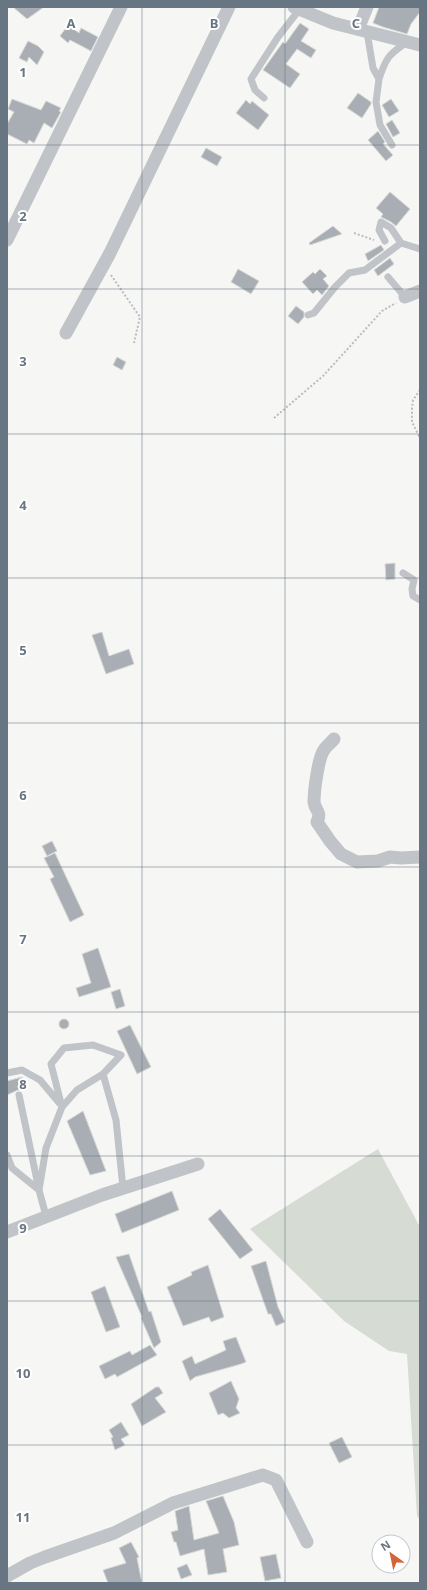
<svg xmlns="http://www.w3.org/2000/svg" width="427" height="1590" viewBox="0 0 427 1590" font-family="'Noto Sans',sans-serif">
<rect width="100%" height="100%" fill="#f6f6f4"/>
<path fill="#d6dbd3" d="M378,1149L420,1227V1520L417,1516L407,1354L389,1351L344,1321L250,1229Z"/>
<path fill="#a8aeb4" stroke="#d8d8d6" d="M13,7H44L27,19Z
M379,7H420V12L411,24L407,34L383,27L373,23Z
M300,23L309,29L301,41L316,50L311,58L297,49L286,64L300,74L290,88L263,70L283,42L285,44Z
M68,25L79,33L81,28L98,37L91,51L70,40L68,43L60,36Z
M28,41L38,46L44,52L37,65L29,57L27,62L19,58Z
M358,93L371,102V104L362,118L347,108Z
M12,99L41,110L46,101L61,108L59,111L61,112L52,128L44,123L34,143L29,140L27,144L7,134V124L14,112L8,109Z
M391,99L399,111L389,117L382,105Z
M246,100L250,104L252,101L269,115L258,130L236,113Z
M392,120L400,133L393,137L386,124Z
M378,131L385,142L383,144L393,155L386,161L368,140Z
M206,148L222,157L217,166L201,157Z
M390,192L410,209L396,226L391,222L381,217L383,214L376,208Z
M333,226L342,234L310,245L309,243Z
M381,245L384,250L368,261L365,254Z
M390,258L394,264L378,276L374,270Z
M238,269L259,281L251,294L231,282Z
M320,269L327,276L323,279L329,286L322,295L317,290L313,294L302,282L313,272L315,274Z
M296,306L304,312V317L298,324L288,316Z
M117,357L126,362L122,370L113,365Z
M395,563V579L386,580L385,564Z
M102,632L109,656L129,649L134,664L106,674L92,635Z
M52,841L57,851L47,856L42,846Z
M55,853L84,915L70,922L50,879L54,877L44,858Z
M98,948L111,987L79,997L76,988L91,983L82,954Z
M120,989L125,1006L116,1009L111,992Z
M59 1024a5 5 0 1 1 10 0a5 5 0 1 1-10 0Z
M130,1025L151,1067L137,1074L117,1031Z
M22,1077L26,1089L18,1090L7,1095V1081Z
M83,1111L106,1171L90,1175L67,1121Z
M172,1191L179,1210L122,1233L115,1214Z
M220,1209L253,1250L240,1259L208,1219Z
M129,1254L149,1312L151,1311L161,1342L154,1348L141,1318L142,1317L116,1257Z
M266,1261L278,1307L285,1322L276,1326L271,1314H268L251,1266Z
M208,1265L224,1317L211,1322L209,1317L183,1326L167,1287L192,1275L191,1272Z
M105,1286L120,1327L106,1332L91,1292Z
M236,1337L246,1362L241,1364L195,1377L190,1381L182,1361L192,1356L195,1364L226,1350L223,1341Z
M150,1345L157,1355L117,1377L115,1374L105,1379L99,1366L130,1351L132,1355Z
M231,1381L239,1399L236,1408L240,1413L229,1418L223,1413L218,1415L209,1393Z
M156,1387H159L163,1393L155,1398L166,1412L142,1426L131,1404Z
M121,1422L129,1435L121,1439L125,1445L115,1450L111,1438L113,1437L109,1430Z
M342,1437L352,1457L339,1463L329,1443Z
M223,1496L234,1522L239,1545L223,1549L227,1572L208,1575L204,1549L180,1556L176,1542H174L171,1532L178,1530L175,1511L189,1506L194,1540L219,1533L206,1501Z
M131,1542L139,1557L137,1558L142,1583H108L103,1570L126,1563L119,1548Z
M276,1554L281,1578L265,1581L260,1557Z
M187,1564L192,1575L181,1579L177,1568Z"/>
<g fill="none" stroke-linecap="round" stroke-linejoin="round">
<path stroke="#babcbf" stroke-width="2" stroke-dasharray="2 2" stroke-linecap="butt" d="M354,233L374,240
M111,275L140,317L134,343
M420,390L413,400L412,408V422L419,436L420,435
M274,418L323,376L382,311L396,303"/>
<path stroke="#c0c3c7" stroke-width="7" d="M367,32L373,68L379,79L376,102L380,125L392,145
M379,79C386,58 388,55 407,42
M264,98L255,90L251,79L278,37L299,10
M385,241L379,230L381,222L391,228L401,243
M388,277L405,297
M308,315L314,313L335,287L349,273L365,270L401,243L420,249
M403,573L414,580L412,589L413,596L420,600
M7,1073L22,1070L40,1080L61,1105
M103,1074L116,1120L123,1188
M19,1095L38,1185
M7,1155L12,1168L39,1190
M46,1216L39,1190L46,1148L62,1107L77,1090L103,1074L121,1055L93,1045L64,1048L51,1064L62,1107"/>
<path stroke="#c0c3c7" stroke-width="13" d="M294,7L333,23L420,45
M358,29L367,7
M7,240L121,7
M405,297L420,291
M66,333L110,253L229,7
M334,739C331,743 326,746 324,750C318,758 314,792 314,802C315,811 322,811 317,822L330,841L341,854L357,862L378,861L390,857L401,858L420,857
M7,1232L102,1195L198,1164
M7,1576L30,1563L45,1557L114,1533L173,1503L263,1475L276,1480L307,1542"/>
</g>
<path fill="none" stroke="#687582" stroke-width="1" stroke-opacity="0.55" d="M142,7V1583M285,7V1583M7,145H420M7,289H420M7,434H420M7,578H420M7,723H420M7,867H420M7,1012H420M7,1156H420M7,1301H420M7,1445H420"/>
<g font-size="13" text-anchor="middle" font-weight="bold" fill="#687582" stroke="#fff" stroke-width="4" stroke-linejoin="round" paint-order="stroke">
<text x="71" y="28">A</text>
<text x="214" y="28">B</text>
<text x="356" y="28">C</text>
<text x="23" y="77">1</text>
<text x="23" y="221">2</text>
<text x="23" y="366">3</text>
<text x="23" y="510">4</text>
<text x="23" y="655">5</text>
<text x="23" y="800">6</text>
<text x="23" y="944">7</text>
<text x="23" y="1089">8</text>
<text x="23" y="1233">9</text>
<text x="23" y="1378">10</text>
<text x="23" y="1522">11</text>
</g>
<rect width="427" height="1590" fill="none" stroke="#687582" stroke-width="16"/>
<g transform="translate(391 1554) rotate(327)"><circle r="19" fill="#ffffff" stroke="#c3c8cd"/>
<path d="M0-3L7 15L0 10L-7 15Z" fill="#d36638"/>
<text y="-6" font-size="11" font-weight="bold" text-anchor="middle" fill="#687582">N</text>
</g>
</svg>
